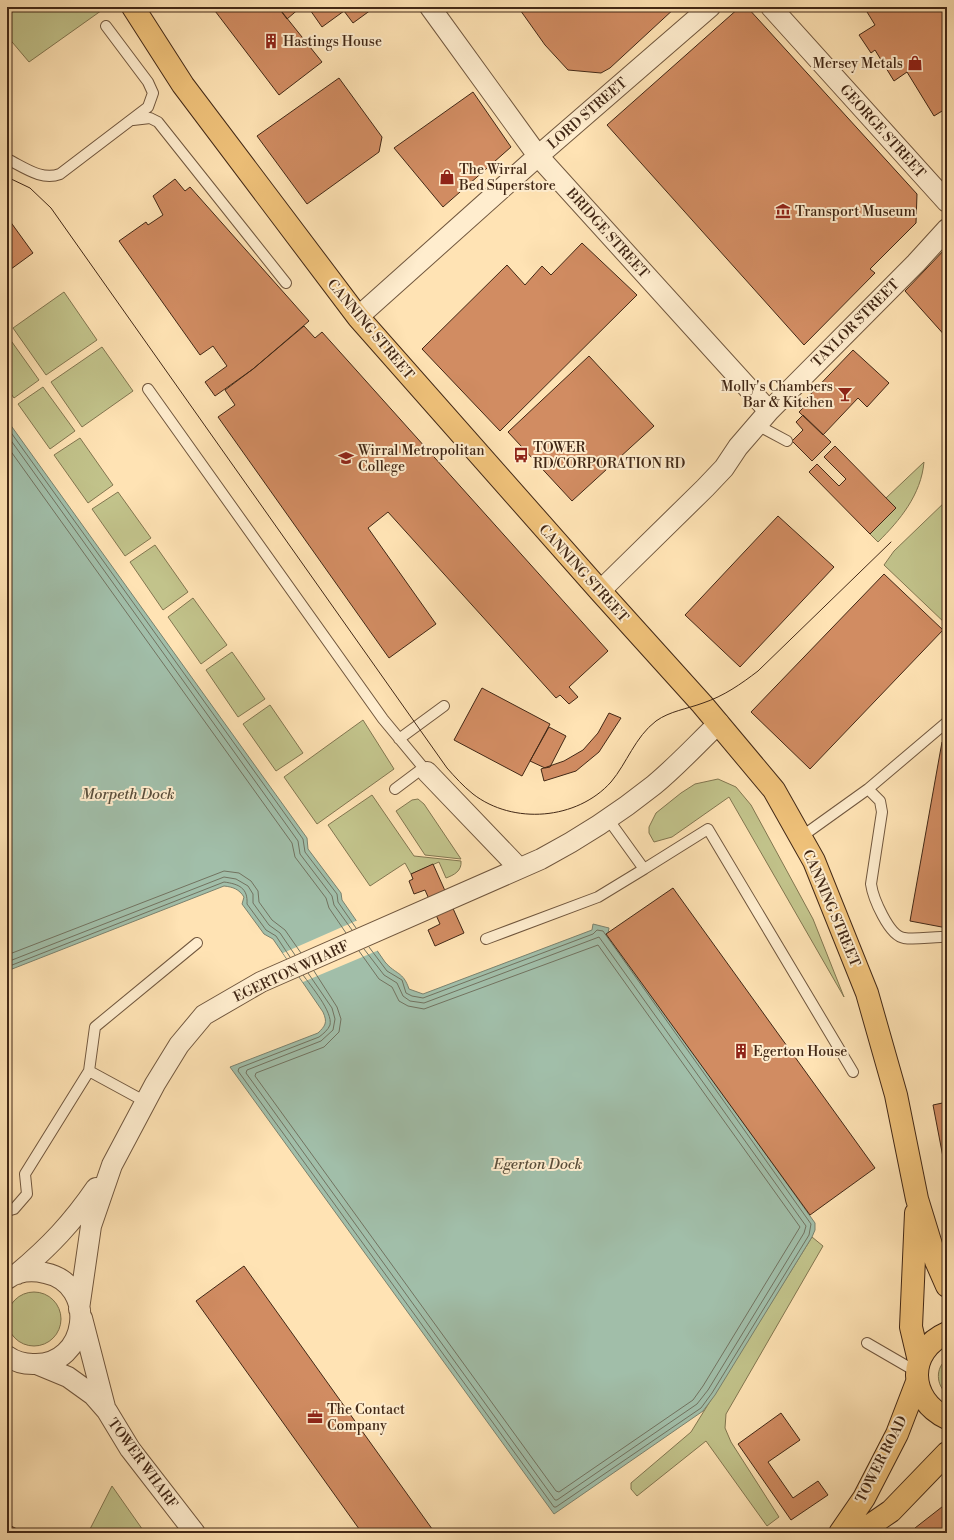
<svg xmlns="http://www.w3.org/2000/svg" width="954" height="1540" viewBox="0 0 954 1540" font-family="'Libre Bodoni',serif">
<rect width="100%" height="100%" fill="#ffe3b4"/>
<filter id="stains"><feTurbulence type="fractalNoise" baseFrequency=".005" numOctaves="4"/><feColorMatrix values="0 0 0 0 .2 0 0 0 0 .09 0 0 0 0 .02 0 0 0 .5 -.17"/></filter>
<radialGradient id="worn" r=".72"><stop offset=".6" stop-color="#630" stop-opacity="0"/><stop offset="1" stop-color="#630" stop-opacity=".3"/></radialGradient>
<path fill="#c2c38b" stroke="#827650" d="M16,7H105V8L29,62L7,36V19Z
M64,292L97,340L46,375L13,328Z
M7,335L39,380L14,398L7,388Z
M102,347L133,391L82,427L51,382Z
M43,387L75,431L50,449L18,404Z
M80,438L113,485L88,503L54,455Z
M924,462C921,495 900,520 878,542L870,534L896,508L886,498Z
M118,492L151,538L125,556L92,509Z
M947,500V625L884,565L894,551Z
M155,545L188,592L163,610L130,562Z
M193,598L227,645L201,664L168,617Z
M232,652L265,699L238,717L206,670Z
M270,705L303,753L276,771L243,724Z
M363,720L394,769L317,824L284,777Z
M718,779L736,787L751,805L813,919L844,997L729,797L672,837L654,842L649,833V827L656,813L681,793L695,784Z
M372,795L414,856L461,861C462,871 454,875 446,878L439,862L411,874L405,863L370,886L328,825Z
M418,799L424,804L461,859L425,855L396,811L412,800Z
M812,1237L823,1246L726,1414L725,1428L731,1442L779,1517L767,1526L706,1441L637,1496L631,1489V1483L691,1432Z
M7 1319a27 27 0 1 1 54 0a27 27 0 1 1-54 0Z
M947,1359V1394C936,1385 935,1368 947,1359Z
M112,1486L145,1533H88Z"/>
<path fill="#a1bea9" stroke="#7b826e" d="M7,420L307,838L308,849L341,893L342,900L385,962C396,975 403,971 409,989L423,994L592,930L593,924L609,928L608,933L815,1223V1230L812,1237L715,1395L703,1411L554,1514L230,1067L318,1033C325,1026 328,1023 323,1012L273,939L264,934L242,904L244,897C239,889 233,887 224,886L7,971Z"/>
<path fill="#ffe3b4" d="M358,920L379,950L303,982L283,953Z"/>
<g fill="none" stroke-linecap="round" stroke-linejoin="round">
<path stroke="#727360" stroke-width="1" d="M7,427L303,839L305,852L337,894L338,902L356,928
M7,435L298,841L300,854L332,896L334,905L352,930
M7,446L292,843L295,857L326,898L329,908L346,933
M7,955L224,871L239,873L251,881L258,891L259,902L272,920L285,930L301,953
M7,962L224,877L236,879L248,886L253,894V903L269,925L280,933L295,955
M7,967L224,882C239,884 248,888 247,904L266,930L276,936L290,957
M314,971L337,1007L341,1019L339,1032L324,1047L256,1073L255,1076L556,1491L559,1492L693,1400L703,1386L800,1227L598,945L424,1009L408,1006L399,1001L392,987L379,979L359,951
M308,973L332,1008L335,1019L333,1030L321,1041L247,1070L246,1073L555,1500H557L697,1404L708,1390L804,1233L806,1226L599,937L424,1003L410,1001L403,996L397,983L384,975L364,949
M303,975C311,986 333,1012 330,1025C328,1030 323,1034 319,1037L239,1068L238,1071L554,1507H556L701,1408L712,1393L809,1235L811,1224L603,931L597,930L593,934L423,998L412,996L406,993L402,980L387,971L369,947"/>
</g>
<path fill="#d18c62" stroke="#422816" d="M212,7H278L322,62L279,95Z
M278,7H301L287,19Z
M308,7H375L353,23L344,11L322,27Z
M518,7H676L610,68L601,73L568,70L545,45Z
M740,7H747L917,194L916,223L870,269L875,273L804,345L607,125Z
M864,7H947V108L934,116L907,72L894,81L875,50L871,53L859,35L875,25Z
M339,78L382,137L379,152L307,204L257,136Z
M473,92L511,147L443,207L394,148Z
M175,179L185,191L190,187L309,321L253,369L215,396L205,382L227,366L213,346L200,355L119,241L146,222L148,225L163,215L153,196Z
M7,217L33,253L7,272Z
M582,243L637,295L500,431L422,349L507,265L525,285L542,266L551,275Z
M947,247V338L905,291Z
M304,326L315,338L322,332L608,651L569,687L578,697L569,704L560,695L556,698L388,512L368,528L436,624L389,658L218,417L235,405L225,390L253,369Z
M853,350L889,383L867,407L858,398L823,435L799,412L809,402L806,399Z
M589,356L654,426L572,501L508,432Z
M803,415L831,442L812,461L792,441L803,430L796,422Z
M835,446L896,508L870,534L809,472L817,464L839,486L846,479L824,457Z
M778,516L834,567L740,667L685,615Z
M884,574L943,630L810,769L751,712Z
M482,688L550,724L522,776L454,740Z
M609,713L621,718L599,752L576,771L544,781L541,769L564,761L583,750L598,733Z
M549,727L566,736L550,767L545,768L530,761Z
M942,742L947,743V928L910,921Z
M433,864L464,933L435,946L428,930L440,924L425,890L414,894L409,881L413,879L411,874Z
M673,888L875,1168L810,1215L606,934Z
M947,1102V1178L933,1105Z
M244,1266L435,1533H362L196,1301Z
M781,1413L800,1440L768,1462L793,1498L818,1481L828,1495L791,1520L738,1444Z
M947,1503V1533H918L915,1528Z
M7,1524L25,1533H7Z"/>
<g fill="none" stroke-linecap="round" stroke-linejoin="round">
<g stroke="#71573e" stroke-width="12">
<path id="service" d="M133,120L150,118L158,122L286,283
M7,159C24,167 41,181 60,174L148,107L153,93L148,82L106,26
M148,389L383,719L427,772
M757,425L787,441
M399,739L444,706
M395,789L423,768
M868,789L880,801L882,812L871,884C873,898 889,936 904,938C915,940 930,937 941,937
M608,819L644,869L708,829L853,1072
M801,837L868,789L947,722
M486,939L598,897L644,869
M89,1071L95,1027L197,943
M7,1211L14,1209L27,1194L25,1174L89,1071L146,1102
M867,1343L917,1372"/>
</g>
<g stroke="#71573e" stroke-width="22">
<path id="minor" d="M430,7L538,156L769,411
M771,7L947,202
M358,317L538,156L710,7
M600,591L705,488L724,468L738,447L769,411L916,263L947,229
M427,772L518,867
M17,1274C50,1246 72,1223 96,1188
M7,1279C18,1271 32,1270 45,1273C99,1284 88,1367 33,1364C24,1364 14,1361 7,1356
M79,1309L91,1226L112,1165L155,1084L179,1045L204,1015L261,982L541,859C581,838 619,813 654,785C677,766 697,744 719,723
M82,1318L105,1407
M39,1365L68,1377L93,1395L107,1411L130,1449L195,1533"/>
</g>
<g stroke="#422816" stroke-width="24">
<path id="trunk" d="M133,7L183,85L358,317L600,591L702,704L774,790L814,861L867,993L896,1095L917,1199L936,1261L947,1286
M916,1213L911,1327L919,1361
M947,1333C906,1351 908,1400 947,1418
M840,1533L864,1498L897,1434L917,1382
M859,1533L891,1511L947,1453"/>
</g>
<use href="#service" stroke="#ffedce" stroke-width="10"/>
<use href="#minor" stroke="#ffedce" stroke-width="20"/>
<use href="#trunk" stroke="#f0c27a" stroke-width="22"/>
<path stroke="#422816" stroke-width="1" d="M7,177L30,188L51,208L447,768C455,777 463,786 473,794C513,825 577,820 611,782C627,763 635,737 656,721C670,711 687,709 703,703C724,696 741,684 758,671L891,542"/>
</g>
<defs>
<g id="building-bare" transform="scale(1.2)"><path d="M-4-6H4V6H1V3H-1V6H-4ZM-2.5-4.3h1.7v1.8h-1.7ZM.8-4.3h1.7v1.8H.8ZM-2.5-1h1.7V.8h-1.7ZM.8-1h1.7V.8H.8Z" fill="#8f2418" stroke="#ffedce" stroke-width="2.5" paint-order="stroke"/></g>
<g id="shop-bare" transform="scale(1.2)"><path d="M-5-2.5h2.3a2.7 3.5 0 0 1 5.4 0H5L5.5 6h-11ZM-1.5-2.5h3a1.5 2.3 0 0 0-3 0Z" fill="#8f2418" stroke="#ffedce" stroke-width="2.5" paint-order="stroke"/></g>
<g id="museum-bare" transform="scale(1.2)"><path d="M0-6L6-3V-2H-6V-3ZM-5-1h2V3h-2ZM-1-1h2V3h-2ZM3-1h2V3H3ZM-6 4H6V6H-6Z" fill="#8f2418" stroke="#ffedce" stroke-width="2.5" paint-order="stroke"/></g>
<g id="bar-bare" transform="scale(1.2)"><path d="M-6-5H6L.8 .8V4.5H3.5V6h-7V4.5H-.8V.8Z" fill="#8f2418" stroke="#ffedce" stroke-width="2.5" paint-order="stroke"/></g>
<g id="bus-bare" transform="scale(1.2)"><path d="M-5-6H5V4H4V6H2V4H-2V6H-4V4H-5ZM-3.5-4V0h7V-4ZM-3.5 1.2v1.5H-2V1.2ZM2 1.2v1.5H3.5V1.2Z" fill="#8f2418" stroke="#ffedce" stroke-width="2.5" paint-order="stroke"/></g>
<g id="university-bare" transform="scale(1.2)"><path d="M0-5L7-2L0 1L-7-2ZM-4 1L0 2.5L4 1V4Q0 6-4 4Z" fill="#8f2418" stroke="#ffedce" stroke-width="2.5" paint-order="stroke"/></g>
<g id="office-bare" transform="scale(1.2)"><path d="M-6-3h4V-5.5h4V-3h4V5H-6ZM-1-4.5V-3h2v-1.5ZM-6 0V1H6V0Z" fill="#8f2418" stroke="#ffedce" stroke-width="2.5" paint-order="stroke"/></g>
</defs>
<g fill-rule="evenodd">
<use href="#building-bare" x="271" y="41"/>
<use href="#shop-bare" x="915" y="63"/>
<use href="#shop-bare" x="447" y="177"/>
<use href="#museum-bare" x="783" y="211"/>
<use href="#bar-bare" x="845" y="394"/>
<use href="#bus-bare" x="521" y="455"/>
<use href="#university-bare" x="346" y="458"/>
<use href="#building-bare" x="741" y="1051"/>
<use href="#office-bare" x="315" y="1417"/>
</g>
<g text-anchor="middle" stroke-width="4" stroke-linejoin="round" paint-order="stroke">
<g font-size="14" fill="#422816" stroke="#ffedce" text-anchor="start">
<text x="283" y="46">Hastings House</text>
<text x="903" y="68" text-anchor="end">Mersey Metals</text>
<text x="459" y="174">The Wirral<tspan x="459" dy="16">Bed Superstore</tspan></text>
<text x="795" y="216">Transport Museum</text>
<text x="833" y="391" text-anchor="end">Molly's Chambers<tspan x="833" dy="16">Bar &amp; Kitchen</tspan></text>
<text x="533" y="452">TOWER<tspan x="533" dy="16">RD/CORPORATION RD</tspan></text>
<text x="358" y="455">Wirral Metropolitan<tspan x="358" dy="16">College</tspan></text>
<text x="753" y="1056">Egerton House</text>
<text x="327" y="1414">The Contact<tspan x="327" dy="16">Company</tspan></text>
</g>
<g font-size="14" fill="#422816" stroke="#ffedce">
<text transform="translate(587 113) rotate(-41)" y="5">LORD STREET</text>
<text transform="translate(883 131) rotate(48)" y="5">GEORGE STREET</text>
<text transform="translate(608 233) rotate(48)" y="5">BRIDGE STREET</text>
<text transform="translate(855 323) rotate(-45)" y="5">TAYLOR STREET</text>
<text transform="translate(371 329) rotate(50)" y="5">CANNING STREET</text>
<text transform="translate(584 573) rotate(48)" y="5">CANNING STREET</text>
<text transform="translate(832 908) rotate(67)" y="5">CANNING STREET</text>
<text transform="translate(291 971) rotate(-25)" y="5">EGERTON WHARF</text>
<text transform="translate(881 1459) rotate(-63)" y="5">TOWER ROAD</text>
<text transform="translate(143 1463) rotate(54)" y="5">TOWER WHARF</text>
</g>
<g font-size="15" font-style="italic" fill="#5a4e3b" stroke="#ffedce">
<text x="128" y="799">Morpeth Dock</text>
<text x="538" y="1169">Egerton Dock</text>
</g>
</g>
<rect width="954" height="1540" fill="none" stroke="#ffe3b4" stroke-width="24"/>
<rect x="8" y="8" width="938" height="1524" fill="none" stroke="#422816" stroke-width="2"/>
<rect x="12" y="12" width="930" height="1516" fill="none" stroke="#422816"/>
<rect width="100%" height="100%" filter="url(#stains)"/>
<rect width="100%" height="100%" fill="url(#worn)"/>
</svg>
